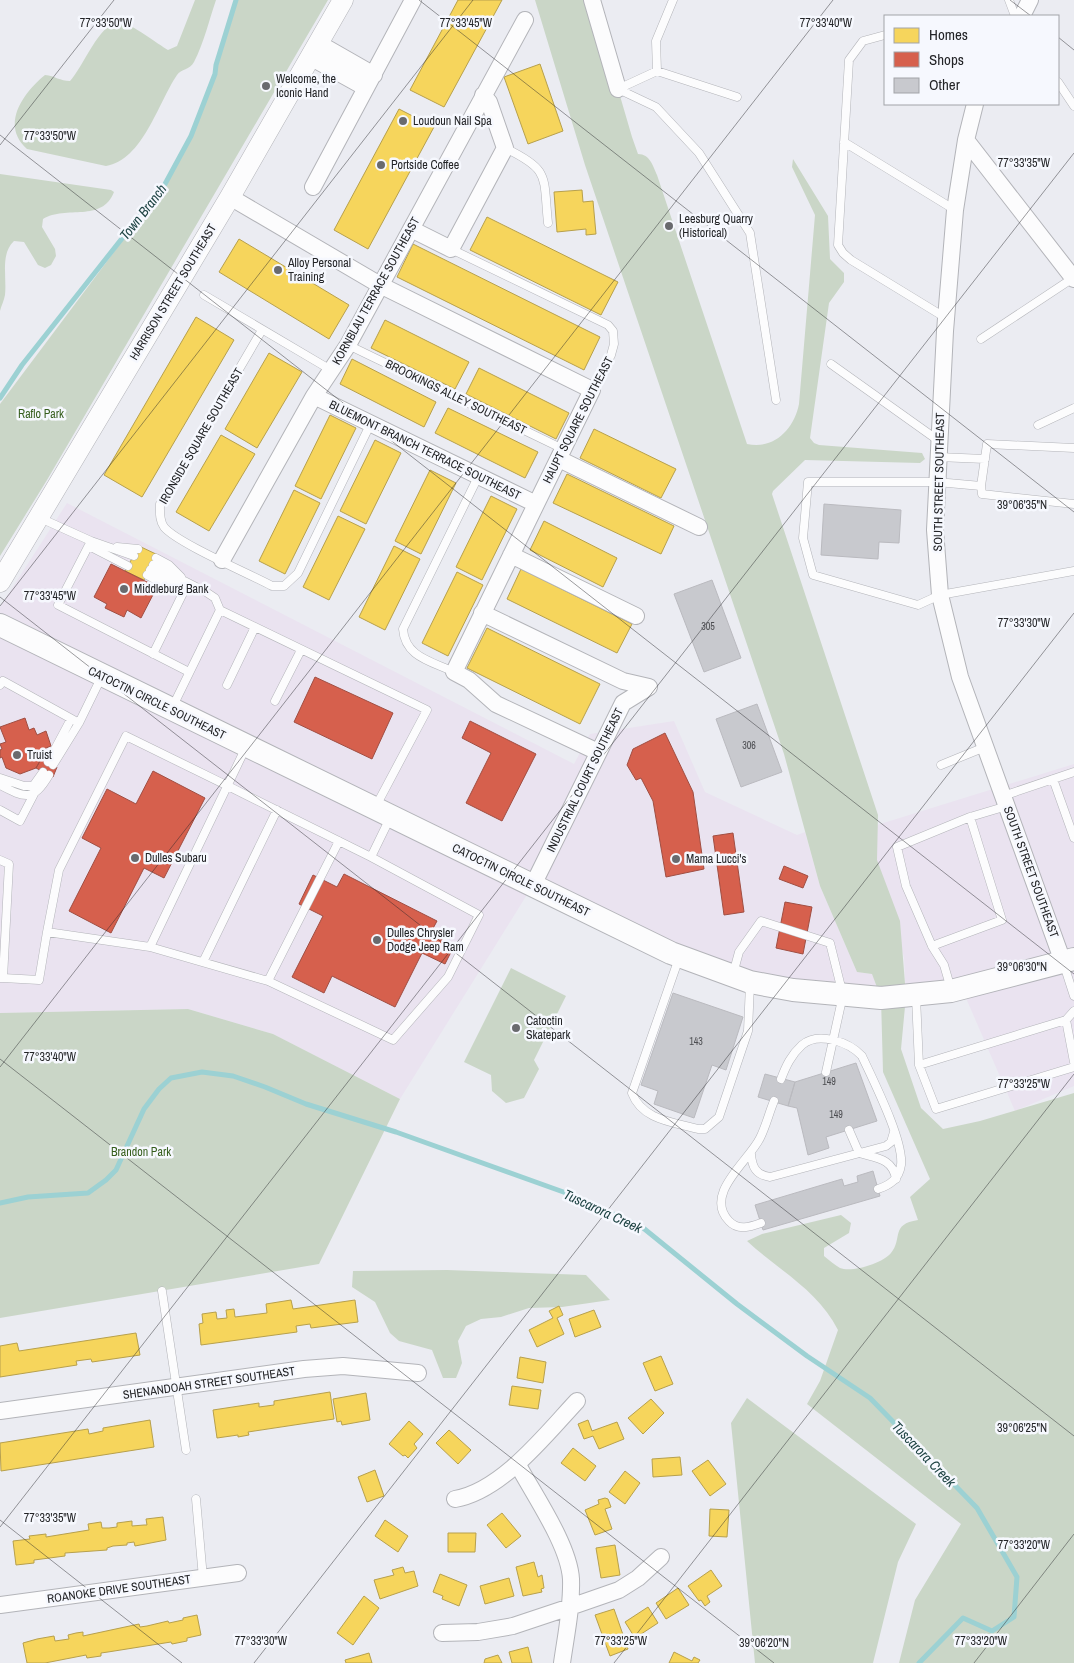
<svg xmlns="http://www.w3.org/2000/svg" width="1074" height="1663" viewBox="0 0 1074 1663" font-family="'Archivo Narrow',sans-serif">
<rect width="100%" height="100%" fill="#ebecf2"/>
<path fill="#eae3f0" d="M67,503L574,764L590,734L674,721L705,792L797,835L805,832L820,886L857,972L872,974L881,998L750,982L533,885L400,1099L273,1034L188,1009L0,1013V607Z
M1074,764V1086L1015,1111L962,989L906,996L904,957L877,862V825Z"/>
<path fill="#cad6c7" d="M195,0H216C209,20 204,43 194,62C190,70 181,69 177,75C158,103 143,160 106,166L27,149C0,125 23,93 45,75C55,76 60,81 70,81C83,68 101,18 122,22C131,24 158,44 168,50L177,46Z
M236,0H328L47,480L0,556V404L165,184L191,136L215,74L216,65Z
M535,0H592L632,137L638,154C650,154 653,166 657,175L747,444C774,450 794,429 799,404L815,215L792,167L793,159L828,216L830,259L844,273V282L829,303L810,438L814,443L819,445L922,453L925,459L920,463L805,460L773,491L772,494L878,815L877,860L900,921L906,996L901,1049L921,1108L943,1129L980,1121L1074,1093V1663H899L915,1600L961,1524L807,1404L820,1381L838,1330C818,1290 778,1270 747,1241L762,1234L841,1215L851,1223L849,1233L824,1248V1256C829,1260 835,1265 840,1268C852,1273 883,1263 891,1253C903,1239 890,1224 918,1220L910,1197L930,1179L883,1072L881,998L872,974L857,972L820,886L784,754L585,165Z
M0,174L111,190L114,192C102,223 66,205 43,219L42,227L55,249L56,256L51,265L45,268L38,265L24,242L14,241C0,254 7,277 5,295C4,301 1,306 0,311Z
M511,968L566,996L534,1060L539,1069L524,1098L506,1103L492,1091L491,1075L464,1062Z
M188,1009L273,1034L400,1099L319,1264L0,1318V1013Z
M447,1270L586,1275L610,1300L562,1307L529,1308L501,1317L481,1319L466,1326L458,1341L462,1363L456,1378H443L432,1350L399,1341L390,1333L375,1302L352,1287L353,1271Z
M747,1398L916,1524L898,1562L873,1663H755L731,1423Z"/>
<path fill="#f6d55c" stroke="#b7a04c" d="M458,0H502L444,107L410,90Z
M540,64L563,131L528,144L504,77Z
M399,109L434,127L368,249L334,230Z
M582,190L583,202L593,201L596,234L586,235V229L557,232L554,192Z
M487,217L618,282L601,315L470,250Z
M239,239L349,305L329,339L219,272Z
M413,244L600,337L584,370L397,277Z
M196,317L234,340L142,497L104,475Z
M385,320L469,362L455,389L371,348Z
M269,353L302,372L257,448L225,429Z
M352,359L436,402L424,427L340,384Z
M479,368L569,413L556,439L466,394Z
M448,408L538,452L525,478L435,433Z
M330,415L356,428L321,499L295,486Z
M594,429L676,469L661,498L580,458Z
M221,435L255,454L209,531L176,512Z
M375,440L401,453L366,524L340,511Z
M430,470L456,483L421,554L395,541Z
M567,474L674,526L661,554L553,503Z
M294,490L320,503L285,574L259,561Z
M491,496L517,509L482,580L456,567Z
M338,516L365,529L329,600L303,587Z
M544,521L617,558L603,587L530,550Z
M139,546L158,555L144,580L125,571Z
M394,546L420,559L385,630L359,617Z
M521,569L632,624L617,653L507,599Z
M457,572L483,585L448,656L422,643Z
M487,628L600,684L580,724L467,668Z
M291,1300L293,1309L355,1300L358,1322L311,1328L310,1324L296,1326L297,1332L201,1345L199,1324L203,1323L202,1314L216,1312L217,1319L227,1318L226,1310L234,1309L235,1317L267,1313L266,1304Z
M559,1306L563,1315L557,1318L564,1334L537,1347L529,1330L553,1318L549,1311Z
M594,1310L601,1327L575,1337L569,1319Z
M136,1333L140,1355L92,1362L91,1359L76,1361L77,1365L0,1377V1346L17,1343L19,1351Z
M661,1356L673,1384L655,1391L643,1363Z
M520,1357L546,1362L543,1383L517,1378Z
M512,1386L541,1390L538,1409L509,1405Z
M330,1392L334,1419L248,1432L249,1435L238,1437V1435L217,1438L213,1410L259,1403V1407L274,1405V1401Z
M366,1393L370,1420L342,1425L341,1421L337,1422L333,1399Z
M651,1399L664,1413L643,1434L628,1418Z
M150,1420L154,1447L1,1471L0,1443L88,1429L89,1434L103,1431V1428Z
M588,1420L592,1431L617,1422L624,1439L599,1449L593,1436L584,1439L578,1424Z
M409,1421L423,1434L414,1444L417,1448L408,1458L405,1455L403,1456L389,1444Z
M449,1430L471,1450L458,1464L436,1443Z
M573,1448L596,1466L585,1481L561,1463Z
M680,1457L682,1475L653,1477L652,1459Z
M708,1460L726,1484L710,1496L692,1471Z
M375,1470L384,1496L367,1502L358,1477Z
M625,1471L640,1483L625,1504L609,1492Z
M605,1498L608,1499L611,1507L605,1509L612,1529L595,1535L585,1510L599,1504L598,1500Z
M710,1509L729,1510L727,1537L709,1536Z
M502,1513L521,1536L506,1548L487,1525Z
M163,1517L166,1540L135,1546L134,1542L127,1543V1545L113,1546L107,1548V1550L65,1553V1556L34,1560V1563L16,1565L13,1541L30,1539L29,1536L46,1534V1537L89,1530L88,1524L101,1522L102,1528H109L117,1527V1523L132,1521V1526L144,1525H147L146,1519Z
M385,1520L408,1536L398,1552L375,1536Z
M448,1533H476L475,1552H448Z
M615,1545L620,1575L601,1578L596,1548Z
M534,1562L538,1577L542,1575L544,1588L541,1589L542,1592L523,1596L516,1567Z
M403,1567L405,1573L414,1571L418,1586L380,1599L374,1580L394,1575L392,1570Z
M711,1570L722,1586L707,1596L710,1602L705,1606L701,1600L699,1601L688,1586Z
M440,1574L467,1585L459,1606L442,1599L443,1596L433,1592Z
M509,1578L514,1596L485,1604L480,1586Z
M678,1588L689,1605L666,1619L656,1603Z
M364,1596L379,1608L353,1645L337,1633Z
M648,1607L658,1623L635,1638L625,1622Z
M614,1609L628,1649L610,1656L595,1615Z
M197,1615L201,1635L187,1638V1641L172,1644L171,1642L108,1652L101,1653V1656L87,1658L86,1655L45,1663H27L23,1643L37,1639L54,1636L55,1641L69,1639L68,1635L76,1633L83,1632V1636L139,1624L140,1627L147,1626L168,1621L169,1623L183,1620V1618Z
M528,1647L532,1663H512L509,1652Z
M674,1652L692,1661L694,1657L700,1660L698,1663H669Z
M369,1653L372,1663H346L345,1660Z
M498,1655L502,1663H484L485,1659Z"/>
<path fill="#d6604d" stroke="#a04e42" d="M111,564L157,587L141,618L127,610L124,617L105,608L107,604L94,597Z
M315,677L393,713L372,759L294,722Z
M25,718L29,730L34,728L37,735L46,731L51,746L41,750L43,756L36,768L20,774L6,768L2,757L0,758V750L2,749L0,744L6,742L0,727Z
M470,721L536,754L502,821L466,803L491,753L462,738Z
M665,733L693,792L704,869L666,877L653,801L641,778L636,780L627,765L633,749Z
M41,759L57,767L53,777L36,768Z
M153,771L205,798L164,878L144,868L111,933L69,911L101,848L82,838L107,789L136,804Z
M733,833L744,912L724,915L713,836Z
M784,866L808,876L803,888L779,879Z
M344,874L437,921L430,934L454,946L445,964L422,953L395,1007L332,976L324,993L292,977L323,916L299,904L313,875L337,887Z
M785,902L812,907L803,954L776,948Z"/>
<g fill="none" stroke-linecap="round" stroke-linejoin="round">
<path stroke="#9cd1d3" stroke-width="5" d="M0,398L22,365L165,184L191,136L215,74L216,65L236,0
M0,1203L28,1197L88,1193L106,1180L116,1170L144,1109L159,1089L171,1078L202,1072L233,1076L265,1087L306,1104L396,1132L569,1194L642,1227L737,1304L807,1356L870,1398L977,1508L1017,1577L1014,1617L992,1631L963,1618L919,1663"/>
</g>
<path fill="#c8c9ce" stroke="#bababf" d="M824,504L901,510L899,543L879,542L878,559L821,555Z
M712,580L741,658L704,672L674,594Z
M757,704L782,772L741,787L716,719Z
M673,993L743,1017L726,1070L712,1065L694,1118L654,1104L658,1091L641,1085Z
M856,1063L877,1121L826,1137L829,1148L808,1155L797,1108L788,1106L795,1082Z
M765,1074L795,1082L788,1106L758,1097Z
M873,1171L880,1196L763,1230L755,1205L842,1179L844,1186L858,1182L857,1176Z"/>
<g fill="none" stroke-linecap="round" stroke-linejoin="round">
<g stroke="#b3b4b9" stroke-width="9">
<path id="service" d="M1009,0L1015,16
M885,35L863,41L849,60L838,245L843,253L851,260L946,318
M657,71L656,41L673,0
M1058,82L1074,106
M737,97L657,71L618,89L656,107L699,153L750,233L776,400
M844,142L955,210
M505,148C551,170 543,176 548,223
M451,249L608,325L613,331L614,344L611,355L592,390
M204,295L331,370
M262,330L160,504C160,512 159,520 164,527C177,543 250,574 272,586H284L298,573L370,425
M981,339L1073,278
M348,345L563,449
M831,364L939,441
M1038,425L1074,408
M1074,448L987,444L981,486L982,494L1074,504
M938,457L985,459
M981,486L937,482H808L803,538L813,575L918,605L940,595L1074,571
M40,518L91,541L58,605L189,672
M91,541L134,556
M89,546L128,566
M117,547L138,549
M156,558L169,565L181,577
M153,565L206,592L215,598L220,610L173,706
M150,570L185,588
M147,575L182,594
M220,610L427,710L376,806
M153,654L188,583
M454,672C431,661 405,657 403,629L478,477
M0,685L3,681L79,723L101,678
M227,685L255,627
M275,701L301,650
M246,747L150,947L47,932L59,870L126,736C208,776 289,816 371,857L390,818
M48,762L71,719
M53,765L79,723
M941,765L985,747
M0,778L24,786H33L43,772
M1053,779L1074,838
M0,785C25,798 33,802 49,775
M1003,796L1074,772
M0,810L20,821L34,794
M0,860L9,864L3,978H0
M932,946L906,886L897,847L970,817
M150,947L268,981L393,1040L448,977L479,915L371,857
M679,958L632,1093C642,1120 673,1122 698,1129H705L719,1117L748,1031L750,984
M203,962L277,810
M1064,965L1074,996
M733,974L739,952L761,921L830,943L843,995L826,1072
M3,978L39,980L47,932
M268,981L339,841
M951,989L944,965L932,946L1002,920L970,817L1007,806
M916,997L919,1065L936,1109L1074,1067
M1074,1011L1066,1020L1074,1062
M919,1065L1066,1020
M781,1079C786,1066 791,1055 802,1045C818,1031 849,1042 862,1056C873,1080 904,1141 901,1165C899,1179 890,1185 878,1189
M849,1130L859,1153C875,1158 893,1158 896,1179
M751,1154C752,1167 756,1175 770,1177L886,1146L891,1142L894,1132
M761,1223C750,1227 738,1231 729,1221C703,1194 749,1161 760,1138C766,1126 769,1113 774,1101
M162,1291L186,1450
M196,1499L203,1578"/>
</g>
<g stroke="#b3b4b9" stroke-width="18">
<path id="minor" d="M592,0L618,89
M1022,16L1030,0
M318,43L374,75
M310,57L366,88
M975,104L966,140L955,210L945,331L935,530L940,595L960,677L1063,962
M966,140L1074,279
M313,187L413,0
M230,197L380,285L592,390L454,672L469,680L496,704L598,752
M411,229L451,249L505,148L489,102L483,95
M314,396L536,504
M559,459L699,527
M511,555L636,616
M222,560L314,396L348,345L525,20
M482,613L623,681L649,687
M533,885L623,703L649,687
M0,1411L304,1369L343,1366L418,1373
M518,1465C534,1495 569,1545 571,1579C572,1607 566,1635 562,1663
M455,1499C502,1491 546,1434 577,1401
M0,1605L238,1573
M442,1633L478,1632L513,1626L570,1607L619,1590L638,1578L661,1557"/>
</g>
<g stroke="#b3b4b9" stroke-width="21">
<path id="tertiary" d="M0,582L230,197L343,0"/>
</g>
<g stroke="#b3b4b9" stroke-width="24">
<path id="secondary" d="M0,625L671,953L750,982L793,990L881,998L951,991L1074,959"/>
</g>
<use href="#service" stroke="#fcfcfd" stroke-width="8"/>
<use href="#minor" stroke="#fcfcfd" stroke-width="16"/>
<use href="#tertiary" stroke="#fcfcfd" stroke-width="20"/>
<use href="#secondary" stroke="#fcfcfd" stroke-width="22"/>
</g>
<path fill="none" stroke="#232427" stroke-width="1" stroke-opacity="0.45" d="M419,0L1074,512M1010,0L1031,16M1058,37L1074,50M0,135L1074,974M0,145L114,0M0,597L1074,1436M0,606L473,0M0,1059L774,1663M0,1067L833,0M0,1520L182,1663M0,1527L1074,153M254,1663L1074,613M614,1663L1074,1074M974,1663L1074,1534"/>
<g fill="#696a6e" stroke="#f6f8fe" stroke-width="2">
<circle cx="266" cy="86" r="5"/>
<circle cx="403" cy="121" r="5"/>
<circle cx="381" cy="165" r="5"/>
<circle cx="669" cy="226" r="5"/>
<circle cx="278" cy="270" r="5"/>
<circle cx="124" cy="589" r="5"/>
<circle cx="17" cy="755" r="5"/>
<circle cx="135" cy="858" r="5"/>
<circle cx="676" cy="859" r="5"/>
<circle cx="377" cy="940" r="5"/>
<circle cx="516" cy="1028" r="5"/>
</g>
<g text-anchor="middle" stroke-width="5" stroke-linejoin="round" paint-order="stroke">
<g font-size="10" fill="#4c4d51">
<text x="708" y="630">305</text>
<text x="749" y="749">306</text>
<text x="696" y="1045">143</text>
<text x="829" y="1085">149</text>
<text x="836" y="1118">149</text>
</g>
<g font-size="12" fill="#232427" stroke="#f6f8fe" text-anchor="start">
<text x="276" y="83">Welcome, the<tspan x="276" dy="14">Iconic Hand</tspan></text>
<text x="413" y="125">Loudoun Nail Spa</text>
<text x="391" y="169">Portside Coffee</text>
<text x="679" y="223">Leesburg Quarry<tspan x="679" dy="14">(Historical)</tspan></text>
<text x="288" y="267">Alloy Personal<tspan x="288" dy="14">Training</tspan></text>
<text x="134" y="593">Middleburg Bank</text>
<text x="27" y="759">Truist</text>
<text x="145" y="862">Dulles Subaru</text>
<text x="686" y="863">Mama Lucci's</text>
<text x="387" y="937">Dulles Chrysler<tspan x="387" dy="14">Dodge Jeep Ram</tspan></text>
<text x="526" y="1025">Catoctin<tspan x="526" dy="14">Skatepark</tspan></text>
</g>
<g font-size="12" fill="#232427" stroke="#f6f8fe">
<text transform="translate(376 291) rotate(-61)" y="4">KORNBLAU TERRACE SOUTHEAST</text>
<text transform="translate(173 292) rotate(-59)" y="4">HARRISON STREET SOUTHEAST</text>
<text transform="translate(456 397) rotate(26)" y="4">BROOKINGS ALLEY SOUTHEAST</text>
<text transform="translate(578 420) rotate(-63)" y="4">HAUPT SQUARE SOUTHEAST</text>
<text transform="translate(201 436) rotate(-60)" y="4">IRONSIDE SQUARE SOUTHEAST</text>
<text transform="translate(425 450) rotate(26)" y="4">BLUEMONT BRANCH TERRACE SOUTHEAST</text>
<text transform="translate(939 482) rotate(-89)" y="4">SOUTH STREET SOUTHEAST</text>
<text transform="translate(157 703) rotate(26)" y="4">CATOCTIN CIRCLE SOUTHEAST</text>
<text transform="translate(585 780) rotate(-64)" y="4">INDUSTRIAL COURT SOUTHEAST</text>
<text transform="translate(1031 872) rotate(70)" y="4">SOUTH STREET SOUTHEAST</text>
<text transform="translate(521 880) rotate(26)" y="4">CATOCTIN CIRCLE SOUTHEAST</text>
<text transform="translate(209 1383) rotate(-8)" y="4">SHENANDOAH STREET SOUTHEAST</text>
<text transform="translate(119 1589) rotate(-8)" y="4">ROANOKE DRIVE SOUTHEAST</text>
</g>
<g font-size="12" fill="#365e1d" stroke="#f6f8fe">
<text x="41" y="418">Raflo Park</text>
<text x="141" y="1156">Brandon Park</text>
</g>
<g font-size="14" font-style="italic" fill="#1f4444" stroke="#f6f8fe">
<text transform="translate(143 212) rotate(-52)" y="5">Town Branch</text>
<text transform="translate(603 1211) rotate(25)" y="5">Tuscarora Creek</text>
<text transform="translate(924 1454) rotate(46)" y="5">Tuscarora Creek</text>
</g>
</g>
<g font-size="12" text-anchor="middle" fill="#232427" stroke="#f6f8fe" stroke-width="5" stroke-linejoin="round" paint-order="stroke">
<text x="106" y="27">77°33'50"W</text>
<text x="466" y="27">77°33'45"W</text>
<text x="826" y="27">77°33'40"W</text>
<text x="50" y="140">77°33'50"W</text>
<text x="1024" y="167">77°33'35"W</text>
<text x="1022" y="509">39°06'35"N</text>
<text x="50" y="600">77°33'45"W</text>
<text x="1024" y="627">77°33'30"W</text>
<text x="1022" y="971">39°06'30"N</text>
<text x="50" y="1061">77°33'40"W</text>
<text x="1024" y="1088">77°33'25"W</text>
<text x="1022" y="1432">39°06'25"N</text>
<text x="50" y="1522">77°33'35"W</text>
<text x="1024" y="1549">77°33'20"W</text>
<text x="261" y="1645">77°33'30"W</text>
<text x="621" y="1645">77°33'25"W</text>
<text x="981" y="1645">77°33'20"W</text>
<text x="764" y="1647">39°06'20"N</text>
</g>
<rect x="884" y="15" width="175" height="90" fill="#f6f8fe" stroke="#a2a3a8"/>
<rect x="894" y="28" width="25" height="15" fill="#f6d55c" stroke="#a2a3a8"/>
<text x="929" y="40" font-size="15" fill="#232427">Homes</text>
<rect x="894" y="52" width="25" height="15" fill="#d6604d" stroke="#a2a3a8"/>
<text x="929" y="65" font-size="15" fill="#232427">Shops</text>
<rect x="894" y="78" width="25" height="15" fill="#c8c9ce" stroke="#a2a3a8"/>
<text x="929" y="90" font-size="15" fill="#232427">Other</text>
</svg>
